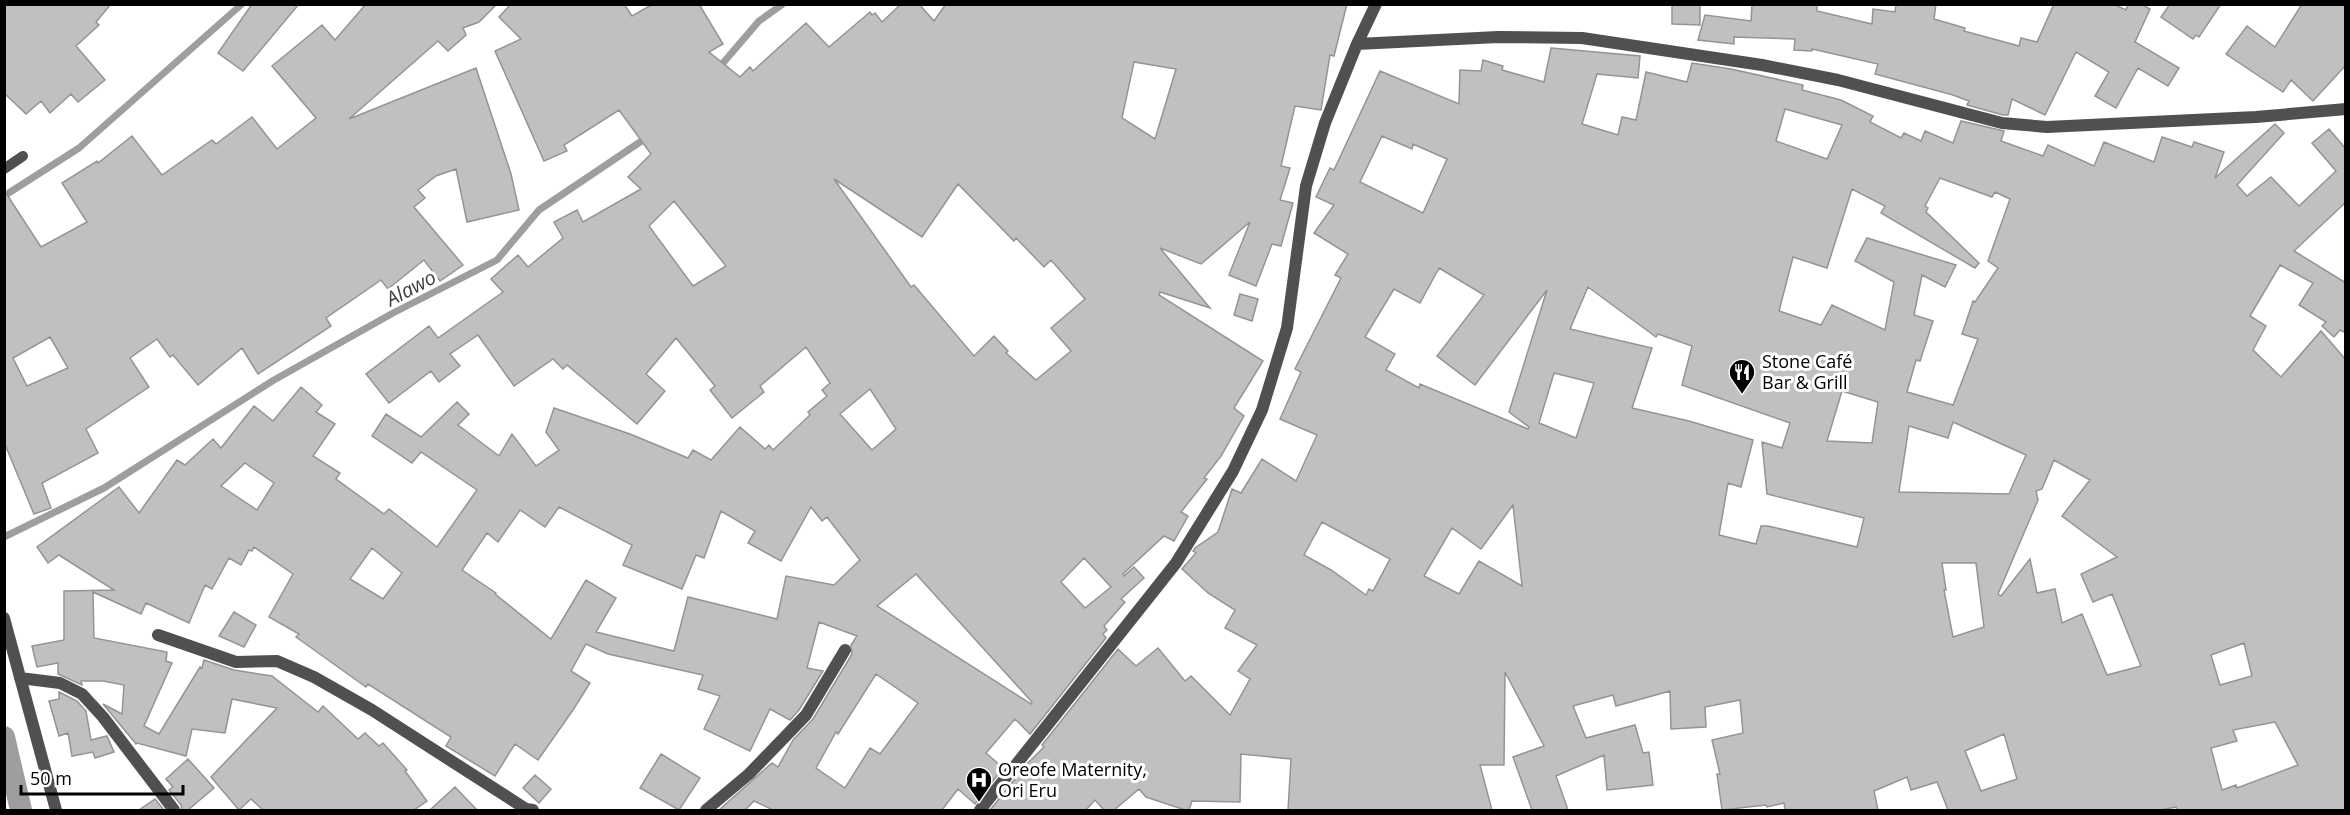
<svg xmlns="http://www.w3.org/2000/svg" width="2350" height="815" viewBox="0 0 2350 815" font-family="'Open Sans',sans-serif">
<rect width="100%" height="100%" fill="#fff"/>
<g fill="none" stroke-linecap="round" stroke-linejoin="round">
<path stroke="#9e9e9e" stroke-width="7" d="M717,70L759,21L783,4
M4,196L79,148L242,4
M4,537L104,488L274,380L393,313L497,260L539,210L649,136"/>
<path stroke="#9e9e9e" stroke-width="22" d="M4,737L21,810"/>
</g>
<path fill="#c0c0c0" stroke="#949494" stroke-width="1.5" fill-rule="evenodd" d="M4,4H111L96,22L99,25L76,46L105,80L78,102L71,94L50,113L41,101L26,114L4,93Z
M252,4H299L243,71L218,53Z
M366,4H497L479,22L463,28L466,35L448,51L438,41L349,119L476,68L511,174L519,210L467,222L456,169L436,176L418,190L425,198L414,207L463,265L440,281L424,260L388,289L381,280L326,318L331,326L258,374L242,348L198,385L173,355L170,357L157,339L130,358L149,387L86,429L98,453L42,483L51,508L34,514L4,442V190L41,247L87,222L62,183L97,161L98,163L132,136L162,175L212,140L216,144L252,117L277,149L316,118L272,66L322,25L335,40ZM50,337L68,368L27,386L13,358Z
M511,4H624L632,16L653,4H699L723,44L709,52L740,77L750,67L753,71L806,23L829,47L870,12L872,15L875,13L882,22L901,4H919L934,21L946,4H1347L1334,56L1330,55L1321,110L1295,106L1281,166L1290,168L1280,200L1293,203L1281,246L1272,244L1256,286L1229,275L1250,222L1201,264L1160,248L1210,308L1160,292L1159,295L1263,361L1234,408L1244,416L1221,456L1204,478L1207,479L1181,512L1188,516L1174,541L1164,536L1123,574L1124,576L1134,567L1144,578L1121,599L1125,602L1104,626L1107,630L1103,634L1106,638L1030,734L1015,719L986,753L1003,768L975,804L958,789L942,810H773L754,801L745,810H719L772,763L778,767L793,740L813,719L852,654L851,645L857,636L819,622L807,668L823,671L799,710L790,720L770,709L750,751L704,729L720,696L698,689L703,675L608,654L586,644L571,671L590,683L573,710L538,760L515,744L495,776L446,746L451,737L368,684L366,687L296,637L299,634L269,617L293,574L254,547L252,551L249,550L241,565L229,558L212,589L205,585L189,623L146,603L141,614L93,592L94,638L167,652L166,661L172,663L144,726L159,734L200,667L202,668L204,660L234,670L272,676L318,712L323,706L358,739L365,733L379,746L383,743L407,770L405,771L427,801L414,810H263L251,799L239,810L211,777L277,708L232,699L225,733L192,729L186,756L137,743L136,744L103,704L122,714L124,685L103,681H81L82,685L58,674V663L37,667L32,646L64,640V591L114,590L59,555L48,563L37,547L119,487L139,513L177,460L185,465L213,439L221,448L254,406L273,421L301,387L322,405L316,412L335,424L313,456L340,473L336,479L384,514L389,509L437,547L477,490L421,452L412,463L372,436L386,414L421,437L457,402L469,414L458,425L499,456L512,434L536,466L559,450L546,432L554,408L630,434L688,458L693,450L711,460L740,427L765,449L769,445L773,450L810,415L808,412L827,396L822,390L830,383L806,347L760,386L764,392L732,418L710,390L715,386L676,338L646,374L665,391L637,424L567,365L563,369L553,359L514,386L478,335L450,354L460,366L439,382L431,371L389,403L366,374L429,326L438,338L503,292L491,279L518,255L528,267L563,238L554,222L577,210L583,222L641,189L628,177L651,154L619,110L564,145L567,151L544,161L495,51L521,39L499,17ZM1134,62L1176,69L1155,139L1122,118ZM834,179L922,237L958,184L1014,241L1016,238L1044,267L1051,260L1085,299L1051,328L1071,351L1036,380L1006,353L1008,351L994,336L974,356L914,285L911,287ZM674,201L726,266L693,286L649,226ZM870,389L896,429L872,450L840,414ZM245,463L274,483L257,510L221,486ZM559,507L632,545L623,565L682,589L696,555L704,558L721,511L755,531L748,543L781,561L811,507L822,521L827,517L860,560L834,585L786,576L777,619L688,597L674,651L596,632L616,598L586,580L551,639L495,594L496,593L462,570L487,533L498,542L520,510L545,527ZM372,548L402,573L383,599L350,579ZM1084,558L1111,587L1085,608L1061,582ZM916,574L1032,702L1031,704L877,606ZM876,674L918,703L880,754L870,748L845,788L816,768L836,732L838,734Z
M1672,4H1700V25L1672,24Z
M1752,4H1817V11L1872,24L1873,9L1895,12L1896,4H1936L1934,19L1965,28L1964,31L2019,46L2021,38L2037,42L2054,4H2113L2126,10L2128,4H2141L2150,9L2135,42L2179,68L2168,86L2138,68L2116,108L2095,96L2109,72L2076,52L2045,115L2012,99L2008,115H2003L1967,105L1969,101L1953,95L1875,74L1878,64L1812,49V51L1794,50L1795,39L1734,37V44L1698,40L1705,15L1751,21Z
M2170,4H2221L2199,37L2196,35L2193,39L2161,17Z
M2302,4H2346V65L2313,101L2291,80L2283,92L2226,54L2247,26L2275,47Z
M1551,48L1640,56L1638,78L1597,74L1582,124L1618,135L1622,117L1636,120L1646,72L1687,82L1692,63L1731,69L1803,85L1802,90L1841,100L1873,116L1870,122L1901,138L1904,133L1921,141L1925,131L1953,143L1961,121L2004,131L2001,141L2043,156L2048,145L2094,166L2104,142L2154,162L2162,137L2192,147L2194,142L2224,152L2215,178L2275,124L2284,133L2237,185L2247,196L2271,177L2299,206L2336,171L2312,143L2329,129L2346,149V202L2294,251L2346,283V333L2340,330L2334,337L2322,326L2326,322L2299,305L2313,283L2280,265L2250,316L2266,326L2253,350L2281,377L2321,331L2346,360V810H2177L2176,807L2160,810H1948L1937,782L1911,790L1907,777L1874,791L1878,810H1785L1784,803L1767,807L1766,805L1722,810L1717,774H1720L1712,740L1743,733L1740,700L1705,707L1706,727L1671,729L1670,691L1616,706L1613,695L1573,706L1586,738L1635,725L1643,753L1649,752L1653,785L1607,790L1604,755L1556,776L1568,810H1532L1513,757L1544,746L1505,672L1504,765H1480L1492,810H1288L1291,759L1241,754L1240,802L1192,801L1189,810H1185L1146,797L1139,789L1114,810H1104L1095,800L1086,810H990L1027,764L1044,747L1042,745L1118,649L1136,666L1158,648L1185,681L1191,676L1230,715L1250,679L1238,671L1257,645L1225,628L1235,610L1208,593L1182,569L1196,553L1193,551L1195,548L1218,532L1232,489L1241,493L1262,459L1296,481L1317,435L1280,419L1301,372L1295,369L1341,278L1335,275L1348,254L1314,233L1334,205L1316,197L1330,168L1334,170L1380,71L1459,104L1460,70L1481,71L1483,60L1503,66L1502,70L1544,82ZM1785,109L1842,125L1827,159L1776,141ZM1382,136L1412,149L1413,144L1447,159L1423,213L1360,182ZM1940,178L1992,197L1995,192L2010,199L1988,261L1998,268L1975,302L1973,301L1962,334L1978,339L1953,405L1907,392L1916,360L1920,361L1933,321L1914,315L1922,275L1945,287L1956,265L1867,238L1855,261L1894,282L1885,330L1832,305L1821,325L1779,311L1793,257L1827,268L1852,189L1885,206L1881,213L1975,268L1979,263L1926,212L1928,208L1925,206ZM1439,268L1484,295L1437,356L1475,385L1547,290L1509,412L1529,427L1528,429L1420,384L1419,388L1386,370L1395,354L1365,337L1394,289L1420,303ZM1588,287L1656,337L1658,334L1692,346L1682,385L1790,423L1782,448L1762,442L1767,494L1864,518L1857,547L1768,526H1761L1756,544L1719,535L1728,483L1741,487L1753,440L1689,421L1632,408L1652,348L1570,329ZM1554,373L1594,383L1576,438L1539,423ZM1842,391L1878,402L1872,443L1827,441ZM1953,422L2026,455L2009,494L1899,492L1909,426L1948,438ZM2054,460L2090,480L2062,516L2117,557L2081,574L2093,602L2112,594L2141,666L2107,675L2082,614L2062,623L2055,589L2037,593L2030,559L2001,596L1998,594L2038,500L2036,491L2042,489ZM1513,505L1522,586L1479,561L1459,594L1424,576L1452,528L1481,549ZM1322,522L1390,559L1373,591L1369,589L1366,595L1331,570L1304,555ZM1942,563H1976L1984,627L1953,637L1944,590H1946ZM2244,643L2252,676L2220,685L2211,655ZM2275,722L2298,765L2237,788L2236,785L2222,790L2211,748L2237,741L2233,730ZM2004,734L2017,779L1981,791L1965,751Z
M1240,294L1258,299L1252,321L1234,315Z
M234,612L256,625L244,647L219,636Z
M59,692L77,701L86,711L91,740L107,736L114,752L95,758L93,752L72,756L68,733L59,736L49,701L59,699Z
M661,754L700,778L679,810L640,788Z
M188,759L214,788L188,810H182L181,805L169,790L173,787L166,779Z
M535,775L551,789L539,803L523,788Z
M455,787L477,810H430Z
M155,799L164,810H139Z"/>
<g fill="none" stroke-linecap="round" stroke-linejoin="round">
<path stroke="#505050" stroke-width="10" d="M4,169L23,156"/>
<path stroke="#505050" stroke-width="12" d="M1357,44L1498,37L1582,38L1762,65L1838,80L2002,123L2047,127L2256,117L2346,109
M4,618L56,810
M158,635L236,662L277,661L314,677L372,710L526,809L533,810
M20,678L60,683L82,694L103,717L174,810
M706,810L749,774L806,715L845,650
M980,810L1176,563L1233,471L1262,410L1287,328L1306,186L1325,123L1357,44L1376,4"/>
</g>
<defs>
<g id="restaurant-pin" transform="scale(1.35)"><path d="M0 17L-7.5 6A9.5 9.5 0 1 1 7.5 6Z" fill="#000" stroke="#fff"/><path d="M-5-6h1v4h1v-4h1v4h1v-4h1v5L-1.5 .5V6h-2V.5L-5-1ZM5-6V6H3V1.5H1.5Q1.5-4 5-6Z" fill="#fff"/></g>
<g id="hospital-pin" transform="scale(1.35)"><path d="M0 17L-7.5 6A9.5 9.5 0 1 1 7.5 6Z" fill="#000" stroke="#fff"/><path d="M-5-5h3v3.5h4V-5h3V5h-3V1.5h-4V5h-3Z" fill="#fff"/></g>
</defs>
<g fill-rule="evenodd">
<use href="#restaurant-pin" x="1742" y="372"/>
<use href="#hospital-pin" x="979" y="780"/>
</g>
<g text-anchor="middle" stroke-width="6" stroke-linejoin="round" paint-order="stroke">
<g font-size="18" fill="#000" stroke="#fff" text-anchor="start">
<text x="1762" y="368">Stone Café<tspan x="1762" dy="21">Bar &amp; Grill</tspan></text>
<text x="998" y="776">Oreofe Maternity,<tspan x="998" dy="21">Ori Eru</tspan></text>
</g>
<g font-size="20" font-style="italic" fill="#3f3f3f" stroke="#fff">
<text transform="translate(411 288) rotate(-28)" y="7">Alawo</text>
</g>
</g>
<rect width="2350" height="815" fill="none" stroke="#000000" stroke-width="12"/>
<path d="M21 785v9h162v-9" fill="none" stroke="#000000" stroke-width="3"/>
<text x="30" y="785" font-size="18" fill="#000000" stroke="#ffffff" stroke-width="4.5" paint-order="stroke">50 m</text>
</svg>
